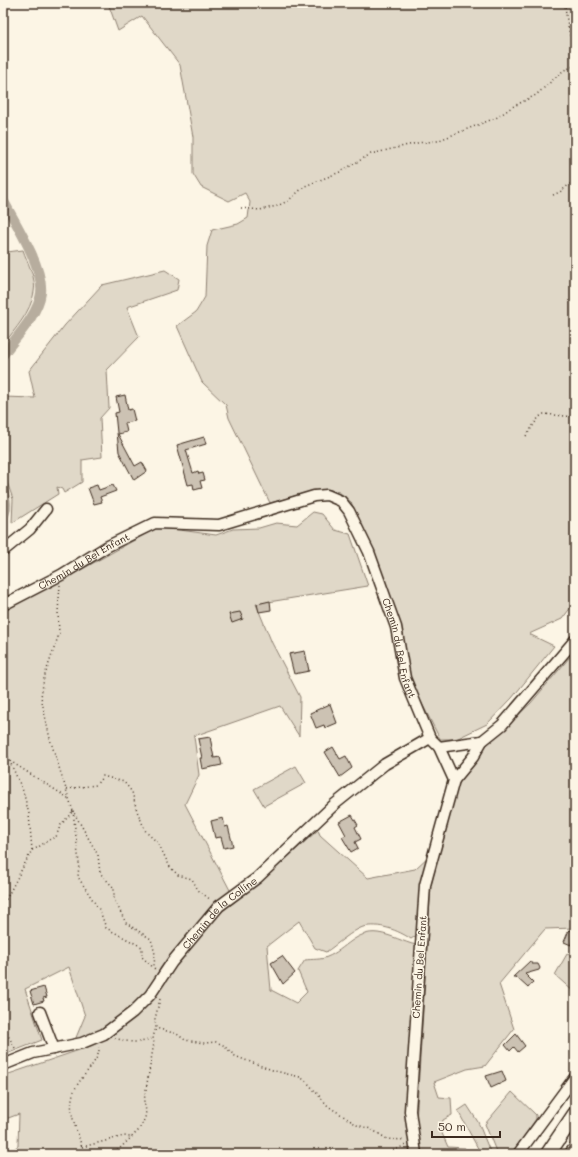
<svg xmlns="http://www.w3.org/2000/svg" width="578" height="1157" viewBox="0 0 578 1157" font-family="Mali,sans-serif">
<rect width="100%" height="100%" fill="#fcf5e5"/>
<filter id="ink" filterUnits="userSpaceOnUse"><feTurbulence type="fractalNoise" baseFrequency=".025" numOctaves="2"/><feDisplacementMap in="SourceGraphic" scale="8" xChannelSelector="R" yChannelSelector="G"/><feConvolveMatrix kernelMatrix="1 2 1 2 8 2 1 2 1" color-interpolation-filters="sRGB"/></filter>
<g filter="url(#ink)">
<path fill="#e0d8c8" stroke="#8e8173" d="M108,3H575V602L562,619L529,634L554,646L512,698L487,724L456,739H440L405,670L364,532L351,502L339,492L327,489L305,493L270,503L229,418L226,405L202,382L177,326L196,312L205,297L207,246L212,230L238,224L248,218L250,202L245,193L229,201L201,187L193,174V137L180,65L142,16L118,31Z
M23,250C27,262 37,279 34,292C31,312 15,329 3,345V255L7,252Z
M165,270L179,279L177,290L127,307L139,337L107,370L109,408L100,418L102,457L82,460V482L64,493L62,489L57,487L58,494L12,523L13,499L3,471V397L35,398L29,371L65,325L102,285Z
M313,512L322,514L335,530L350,534L368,586L256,604L272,643L300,697L299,736L280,706L194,736L199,775L185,804L231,892L177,947L161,967L144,997L103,1031L75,1040L85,1016L69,967L25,989L42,1040L9,1053L3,1057V611L6,607L50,587L158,527L216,535L233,529L259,528L276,523L297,525Z
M575,651V928L545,929L499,984L514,1029L485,1066L467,1069L434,1082L439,1097L451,1098L452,1115L443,1120L441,1131L448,1147L465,1148V1154H420L416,1122L431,885L457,784L480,751L531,703Z
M296,766L306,783L264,806L254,789Z
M318,830L320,835L368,878L415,869L431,854L422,886L417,935L411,939C398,930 379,923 363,927C353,930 335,946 326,952L315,948L299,921L267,946L271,990L296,1003L307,992L298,971L305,960C312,959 321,960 327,957C345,950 356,930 378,933C392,935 403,942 416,945L407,1124L412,1154H6L18,1146L19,1114L3,1120V1076L91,1046L103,1040L153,999L168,973L197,937L219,914L258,884Z
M567,954L575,957V993L555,975Z
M512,1092L536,1115V1119L511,1154H497L485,1124Z
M467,1105L478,1122L491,1154H481L458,1111Z"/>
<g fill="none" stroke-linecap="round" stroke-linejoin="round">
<path stroke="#b7ad9e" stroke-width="10" d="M3,200C15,222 44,268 41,293C38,315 16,337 3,355
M3,490C6,499 8,508 3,517"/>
</g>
<path fill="#ccc2b3" stroke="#3b2a1e" d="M125,395L128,410L132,409L135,421L125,423L127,432L118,434L135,466L142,462L147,471L134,480L119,452L115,413L119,412L116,397Z
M204,437L206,444L186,450L193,473L198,471L199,474L203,473L205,480L200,481L202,488L194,490L193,484L188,485L177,445Z
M97,485L99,490L113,485L116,491L100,497L102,502L94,504L88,488Z
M270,601L271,610L259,612L257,604Z
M240,612L243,619L232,623L229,614Z
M305,651L309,671L294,674L289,654Z
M330,704L337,723L325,728L324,725L316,728L310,713Z
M210,737L214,758L220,757L222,765L202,769L200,758H202L198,739Z
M333,747L340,759L346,756L352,768L340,777L325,752Z
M352,815L358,825L355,827L361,839L355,842L358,848L351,852L342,837L346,835L339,822Z
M223,818L225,827L228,826L233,846L224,848L221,837L215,838L211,821Z
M569,930L575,932L571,945L564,942Z
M282,956L295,973L283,984L271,963Z
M530,961L532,964H538L540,968L539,970L525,974L533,982L528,988L516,977H513Z
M44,987L47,997L43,998L44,1001L34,1004L30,991Z
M516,1034L525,1046L518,1052L514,1047L510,1051L505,1045Z
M502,1071L506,1081L491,1088L486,1076Z"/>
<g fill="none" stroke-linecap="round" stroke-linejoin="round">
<g stroke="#3b2a1e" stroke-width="13">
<g id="minor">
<path d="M3,551L30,529L46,509"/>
<path id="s1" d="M3,605L61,575L108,546L155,523L219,525L314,496L327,495L341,501L349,511L369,552L396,627L405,678L430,738L439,747L454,780L425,885L410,1111L416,1154"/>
<path d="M439,747L482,741"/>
<path d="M454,780L473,757L482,741L502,725L575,640"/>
<path d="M40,1012L54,1049"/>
<path id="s2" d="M3,1065L33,1053L82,1043L104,1034L133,1012L150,995L172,962L219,906L257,878L335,804L385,764L430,738"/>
<path d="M518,1154L575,1077"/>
</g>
</g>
<g stroke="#3b2a1e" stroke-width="17">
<path id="highway" d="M548,1154L575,1114
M572,1154L575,1150"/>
</g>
<path stroke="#3b2a1e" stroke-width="1.5" stroke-dasharray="1 3" stroke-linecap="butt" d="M565,3C565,11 570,43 575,49
M553,195L560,192L575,180
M241,208L260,210L277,206L288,201L305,186L340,172L371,154L417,143L437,141L498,117L512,107L536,95L564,70L575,66
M526,436L539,417L544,414L575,417
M60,585L58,612L59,634L44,678L41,697L50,739L73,811L98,855L100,873L114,888V899L126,923L151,939L155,954L154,966
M3,746L23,791L29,814L32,850L3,905
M10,761L68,798
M67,789L96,785L103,776L124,782L132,792L137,811L146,832L158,843L170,867L178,875L192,879L198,890L211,900
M73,811L79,863L78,877L100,911L106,928L142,947V957L156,970
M32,850C43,846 45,840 56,837L60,826L73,811
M160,999L155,1019L156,1028L177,1034L185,1040L204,1043L216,1042L223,1045L235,1056L245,1060L275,1071L300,1077L307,1082L328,1106L357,1125L371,1129L387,1139L405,1140
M3,1026L16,1050
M115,1038C127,1042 142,1045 153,1037
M82,1147L124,1136L130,1137
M79,1154L83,1150
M83,1154C80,1133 67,1117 73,1094C77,1079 101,1061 99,1047
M110,1154L118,1150L139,1130L145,1118L146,1111L144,1101L154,1043L153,1037L156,1028
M386,1154L406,1145"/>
<use href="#minor" stroke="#fcf5e5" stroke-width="10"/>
<use href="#highway" stroke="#fcf5e5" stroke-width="14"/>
</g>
</g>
<g text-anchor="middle" stroke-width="3" stroke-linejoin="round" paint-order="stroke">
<g font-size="10" fill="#3b2a1e" stroke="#fcf5e5">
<text dy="4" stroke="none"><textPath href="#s1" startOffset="92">Chemin du Bel Enfant</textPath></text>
<text dy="4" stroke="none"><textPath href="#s1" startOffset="524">Chemin du Bel Enfant</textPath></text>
<text dy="4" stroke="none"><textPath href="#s2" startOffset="275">Chemin de la Colline</textPath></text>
<text transform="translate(419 967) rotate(-86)" y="4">Chemin du Bel Enfant</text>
</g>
</g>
<rect width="578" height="1157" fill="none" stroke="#fcf5e5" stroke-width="16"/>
<rect x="8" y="8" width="562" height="1141" fill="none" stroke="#3b2a1e" stroke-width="1.5" filter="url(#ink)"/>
<path d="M432 1131v6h68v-6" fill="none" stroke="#3b2a1e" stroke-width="2"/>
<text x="438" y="1131" font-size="12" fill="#3b2a1e" stroke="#fcf5e5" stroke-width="3" paint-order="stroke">50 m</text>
</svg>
